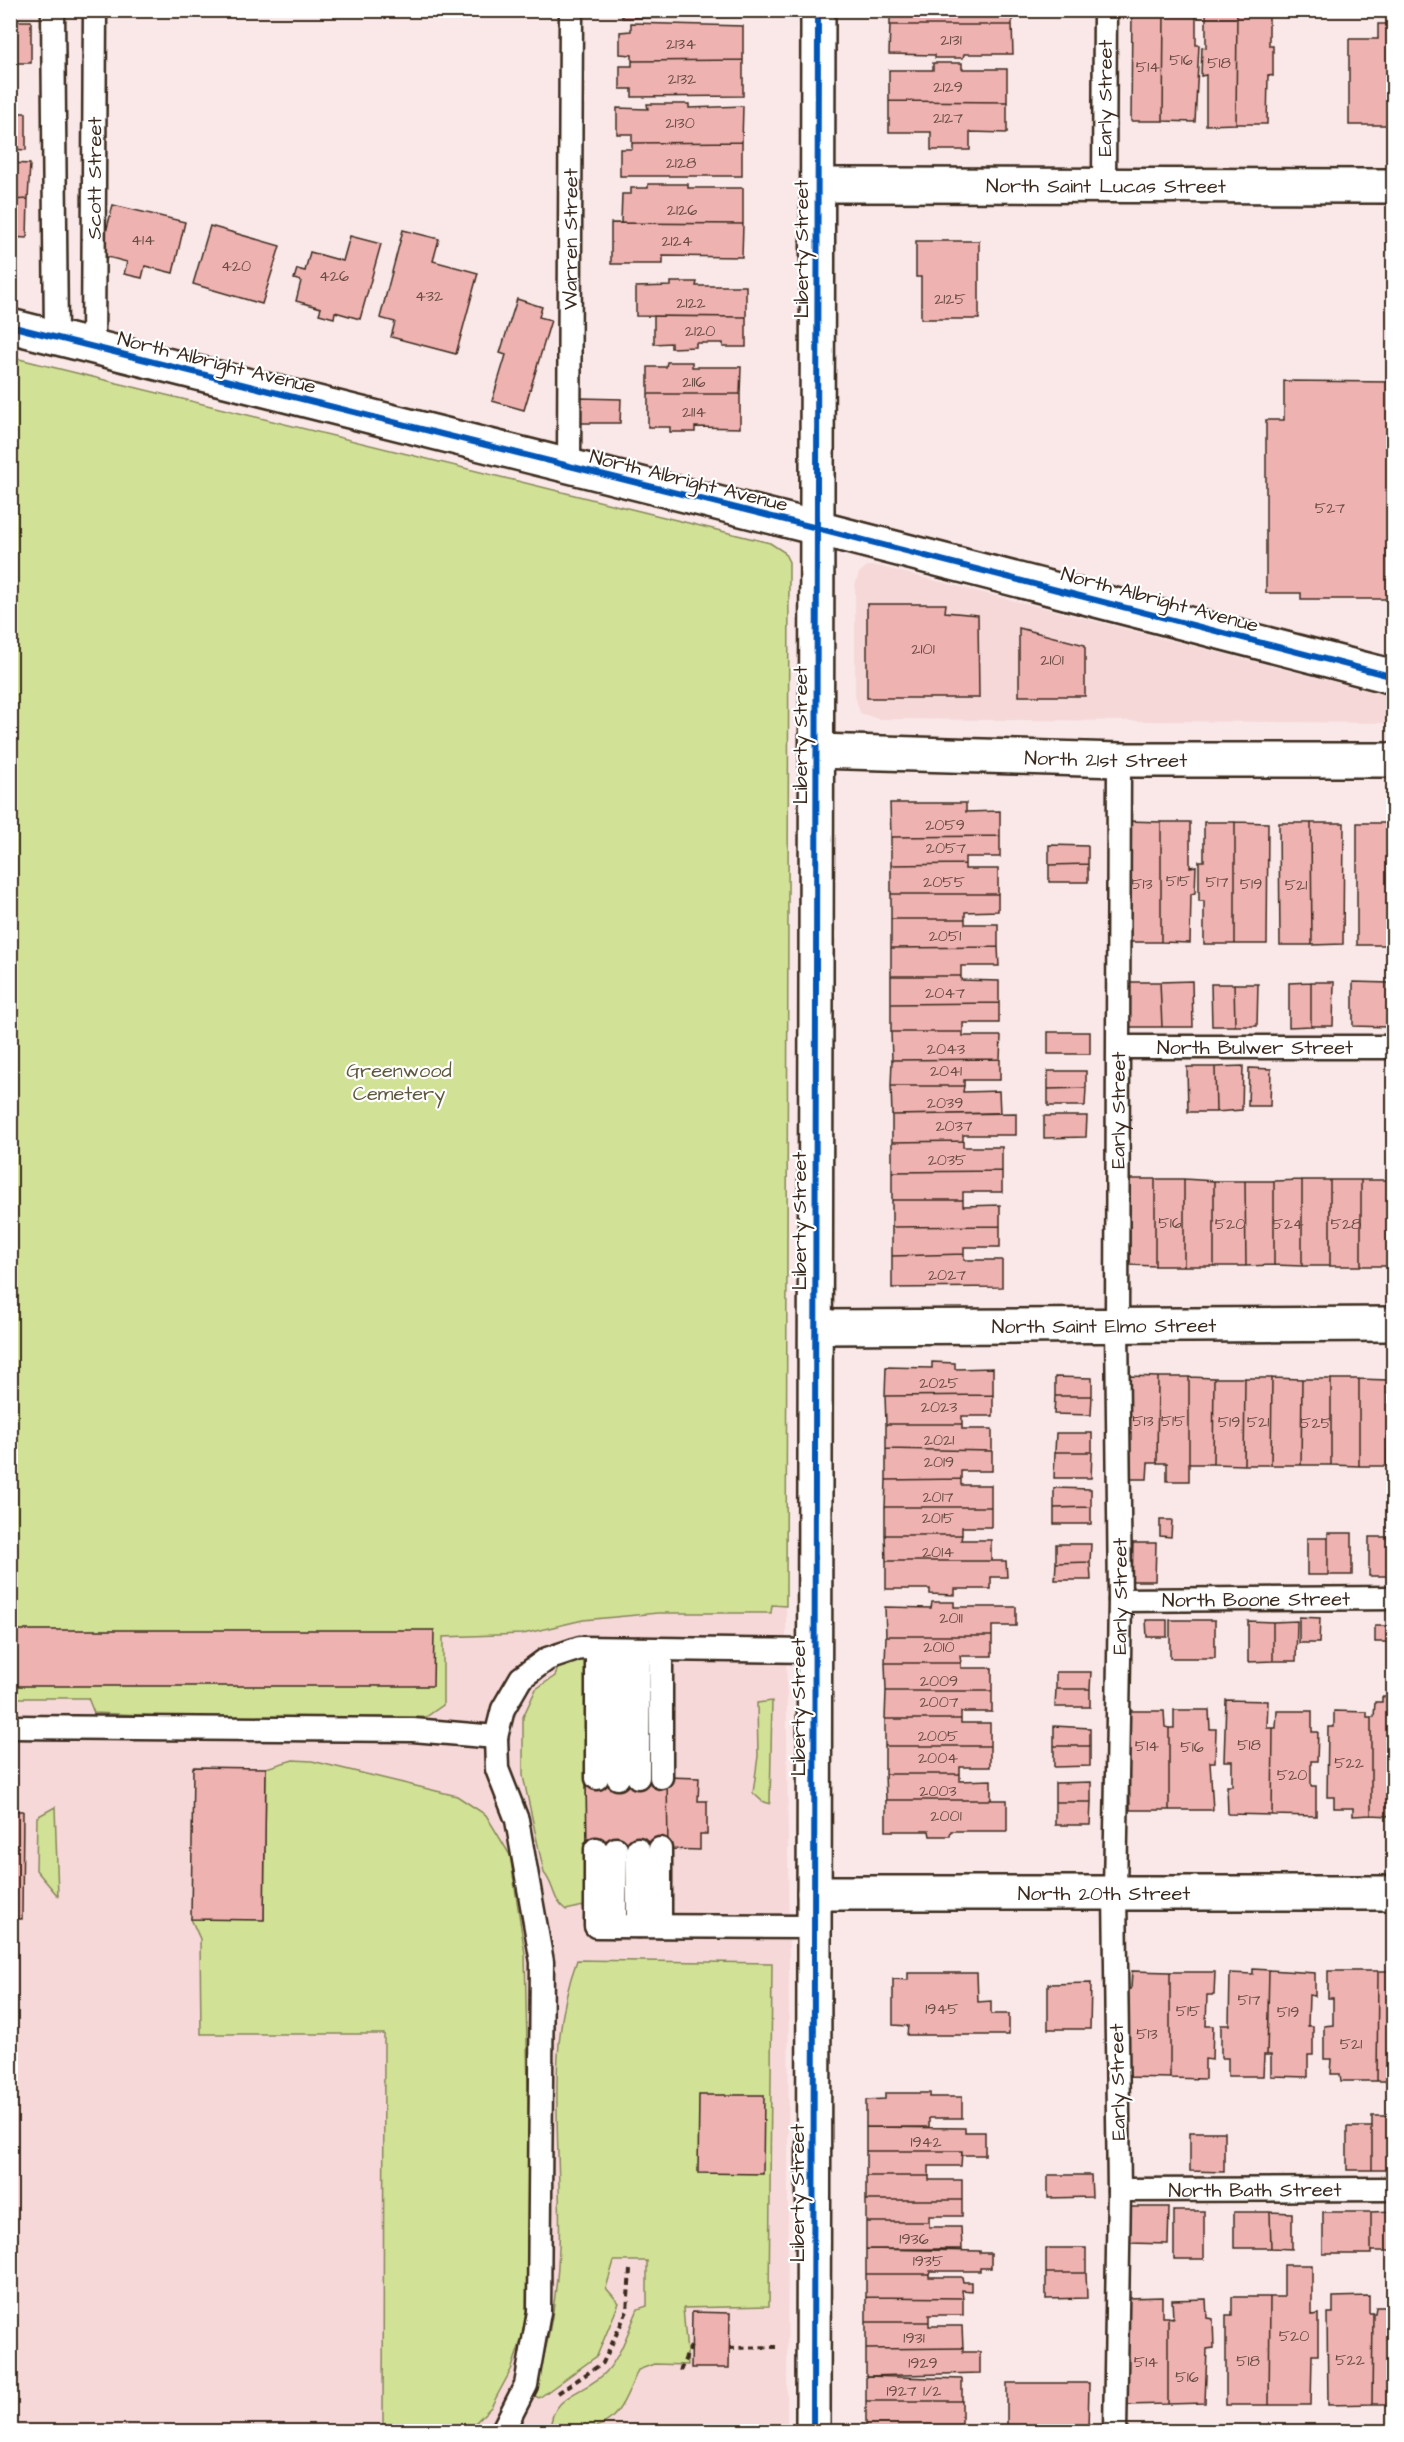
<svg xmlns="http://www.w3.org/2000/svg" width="1404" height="2442" viewBox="0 0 1404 2442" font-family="'Architects Daughter',sans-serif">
<rect width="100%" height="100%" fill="#fae8e8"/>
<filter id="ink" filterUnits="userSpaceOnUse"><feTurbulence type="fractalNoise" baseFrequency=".0167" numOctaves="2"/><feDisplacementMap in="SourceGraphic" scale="12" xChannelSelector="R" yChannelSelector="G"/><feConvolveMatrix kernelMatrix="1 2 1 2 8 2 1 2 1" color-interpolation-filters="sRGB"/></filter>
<g filter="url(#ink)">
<path fill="#f6d8d8" d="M867,566H878L1393,697V723L878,719L860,713L855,696V585L859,573Z
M11,1601L786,1606L789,1963L787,2431L11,2432Z"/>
<path fill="#d1e195" stroke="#86865a" stroke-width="1.5" d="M11,357L770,543L784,552L789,562L786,1606L772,1605L771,1613H658L583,1620L523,1634L443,1637V1705L426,1717L236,1719L94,1713L88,1698H11Z
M582,1655L590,1660L586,1778L588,1905L566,1910C552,1900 555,1886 544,1873L523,1776V1717L536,1689L555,1676L559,1665Z
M772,1701L770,1804L762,1801L753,1793L758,1756L757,1703Z
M293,1760L312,1761L457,1796L486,1815L510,1855L525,1954L529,2132L526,2326L512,2368L491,2407L467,2431H383L384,2034H201L200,1939L191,1919H264L266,1768Z
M55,1807L58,1896L36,1870L37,1817Z
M577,1960L772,1963L769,2306L683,2308L688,2365L654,2364L638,2370C615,2424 611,2431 550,2431C551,2392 587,2394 607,2371C622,2353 629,2329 638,2309L647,2306V2261H614L606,2288L619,2303L597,2356L539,2398L533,2395C549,2346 557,2300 559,2248C563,2152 543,2052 577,1960Z"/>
<path fill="#eeb2b1" stroke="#3b2a1e" stroke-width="1.5" d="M622,10H743V17L622,18Z
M890,10H1012V25H890Z
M1132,10H1164L1163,121H1131Z
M1164,10H1196V45H1199L1195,122L1163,121Z
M1206,10H1237L1236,124L1206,125V75L1201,76L1202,47L1206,48Z
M1237,10H1269V46H1273V76L1268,75L1267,124H1236Z
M10,21H31V63H10Z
M631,23L743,26V60L632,61V55L620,54V32L631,31Z
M1378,24H1394V125H1349V39H1378Z
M890,25H1012L1013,54H964L963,58H935V55L889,54Z
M743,60V96L632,97V89H620V66H632V61Z
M933,63H962V69H1007V102L889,101V70H933Z
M889,101L1007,102V133L970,132V150H931V132H889Z
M647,104H689V108L743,106L742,142L632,143V134H617V108L648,109Z
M10,113H26V150L10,149Z
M742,142V176H620V149H632V143Z
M10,163L30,164L28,199L10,200Z
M648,184H688V188H743V224L621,223L622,194H631V188H648Z
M28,199L27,238L10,237V200Z
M113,205L185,222L173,273L145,266L142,278L124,274L127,262L100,255Z
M611,223L743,224L742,257L663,256V264H611Z
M210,226L280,246L262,304L193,284Z
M403,230L439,239L433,261L478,273L456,354L391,337L395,322L380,318Z
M350,236L381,244L360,319L335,312L334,318L319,314L321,308L296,301L301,281L294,279L297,269L305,271L310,252L343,261Z
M916,241H979V319H921V277H916Z
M671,282H697L696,286H746V317L636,316V287L671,286Z
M517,299L542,307L539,317L551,320L524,410L492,401L506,355L500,353Z
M654,316L746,317V347H723V343H696V347L671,348V343L654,344Z
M667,362H692V367H741L740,394H648V367H666Z
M1284,381L1394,382V599H1301V593H1266V420H1284Z
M648,394H740V428L695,427V432H670V427H648Z
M580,398L621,399L620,423H581Z
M867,604H946L945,612L978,615L979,698H867Z
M1019,628L1085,645V696H1019Z
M890,803H966V812L1000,811V836L891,837Z
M1127,821L1161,822V942H1130V924H1126Z
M1161,822H1190V867L1196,866L1195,893L1191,894L1190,943L1161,942Z
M1204,822H1235V944H1204V901H1199V861H1204Z
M1235,822L1268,823L1267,944H1235Z
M1279,823H1311L1312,945H1280Z
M1311,823H1344L1343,944L1312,945Z
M1357,823H1392L1391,945H1357Z
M1392,823H1394V945H1391Z
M1000,836V857H965V864L891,865V837Z
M1049,845L1088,846V864L1049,865Z
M965,864V869H998V894H891V865Z
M1088,864V882H1049V865Z
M891,894H998V911L965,912V919H891Z
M891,919H965V924H998V947L891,948Z
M998,947L999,966H961V976H891V948Z
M891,976H961V980L999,981V1003L891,1004Z
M1192,981L1193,1027H1162L1160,982Z
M1124,982H1160L1162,1027H1124Z
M1311,982V1026L1289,1027V983Z
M1311,982H1334L1333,1026H1311Z
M1353,982L1389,983V1027L1353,1026Z
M1389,983H1394V1027H1389Z
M1211,984H1234L1235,1026H1212Z
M1234,984H1258L1257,1026H1235Z
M999,1003V1023H963V1032H891V1004Z
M891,1032H963V1036H1001L1000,1059L892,1060Z
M1048,1032H1090V1054H1048Z
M1000,1059V1080H964V1086H891L892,1060Z
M1243,1066L1242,1110L1216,1112L1215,1067Z
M1187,1067H1215L1216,1112H1188Z
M1249,1068L1271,1069L1270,1106H1248Z
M1048,1071H1086V1088L1048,1089Z
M891,1086H964L963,1092L999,1091L1000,1113L892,1115Z
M1086,1088L1085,1106H1048V1089Z
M1016,1113V1135H963V1141L892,1142V1115Z
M1044,1116H1087L1086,1137L1044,1138Z
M963,1141V1147H1002V1171L892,1172V1142Z
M1002,1171V1192H963V1200H892V1172Z
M1130,1179H1155V1266L1130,1265Z
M1155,1179H1184V1266H1155Z
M1184,1179L1214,1181V1266H1184Z
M1302,1180V1266L1274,1265V1181Z
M1302,1180H1330V1266H1302Z
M1330,1180H1361V1266H1330Z
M1361,1180H1388V1266H1361Z
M1388,1180H1394V1266H1388Z
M1214,1181H1245L1246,1266H1214Z
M1245,1181H1274V1265L1246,1266Z
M892,1200H963V1206L1000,1205V1226L892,1227Z
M1000,1226V1247H964V1254L892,1256V1227Z
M964,1254V1260H1002V1287L892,1288V1256Z
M932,1362L955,1363V1369L993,1368V1395L885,1396L886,1367L932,1368Z
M1128,1376L1158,1377L1157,1463H1148L1147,1479H1127Z
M1055,1377L1092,1378V1396H1055Z
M1158,1377H1189V1481H1167V1463H1157Z
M1189,1377L1214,1378L1213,1464H1189Z
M1214,1378H1245L1244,1465L1213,1464Z
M1245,1378H1272L1271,1465H1244Z
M1272,1378L1302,1379L1301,1465H1271Z
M1302,1379H1331V1465H1301Z
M1331,1379H1359V1466L1331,1465Z
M1359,1379L1388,1380L1387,1466H1359Z
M1388,1380H1394V1466H1387Z
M993,1395V1416H962V1424H886L885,1396Z
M1055,1396H1092L1091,1415L1054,1414Z
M886,1424H962V1429H992V1451L886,1449Z
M1056,1433H1092V1452H1055Z
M886,1449L992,1451V1471H961V1479L886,1480Z
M1055,1452H1092L1091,1478H1054Z
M961,1479V1485H991V1507H885L886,1480Z
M1054,1488L1091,1489V1507L1054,1508Z
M885,1507H991V1527H962V1535H885Z
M1091,1507V1524H1054V1508Z
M1160,1520H1172L1171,1537L1160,1536Z
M1328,1533H1352V1575H1328Z
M885,1535H962L961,1540H991V1561H886Z
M1369,1537H1389L1388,1576H1369Z
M1389,1537H1394V1576H1388Z
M1307,1538H1328V1575H1307Z
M1133,1543H1156L1155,1581H1132Z
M1056,1544H1091L1090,1562L1056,1563Z
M886,1561H1006L1007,1577H991V1589H955V1595L930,1594V1589H886Z
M1090,1562L1091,1580H1055L1056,1563Z
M932,1602H954V1607H1016V1626H992V1636H886L885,1607L931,1608Z
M1299,1617L1320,1618L1319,1643H1299Z
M1146,1620H1167V1637H1147Z
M1170,1620H1215V1658H1170Z
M1248,1621L1273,1622V1661L1248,1662Z
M1297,1621L1296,1661H1273V1622Z
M1375,1626H1392V1642H1375Z
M10,1630H434L433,1686H10Z
M886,1636H992V1656H960L961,1663H885Z
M885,1663H961V1668H992V1691H886Z
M1056,1672H1091L1090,1689H1056Z
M1056,1689H1090V1707H1055Z
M886,1691H992V1712H961V1719H885Z
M1382,1697H1394V1799H1391L1390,1816L1371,1815V1717H1374L1375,1702H1382Z
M1226,1700L1268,1701L1267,1728H1273L1272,1815L1228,1814L1227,1786H1232V1761H1224Z
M1174,1710H1209L1210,1729H1216L1215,1762H1210L1213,1810H1169V1728H1174Z
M1130,1711H1164L1165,1727L1169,1728V1810H1130L1129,1761H1124V1728H1130Z
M1277,1711H1312V1732H1318L1317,1761H1311V1786H1316V1816L1272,1815L1273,1728H1276Z
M1334,1711L1367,1712V1717H1371V1815L1353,1816V1808H1334V1797H1327L1328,1727H1334Z
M885,1719H961V1723H990V1746H885Z
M1054,1726L1090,1728V1746H1054Z
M885,1746H990V1767H960V1774H885Z
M1054,1746H1090V1766L1054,1767Z
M193,1767L266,1768L264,1920L191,1919Z
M885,1774H960V1781L991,1780V1800H886Z
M667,1777L699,1778L698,1801H707V1834H700V1850L668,1849Z
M667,1777L668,1849H587L586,1778Z
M1091,1782V1802H1055V1783Z
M886,1800H1007V1831H951L950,1836H930L929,1831H886Z
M1055,1802H1091L1090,1825H1055Z
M10,1811H23L22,1919H10Z
M1253,1969L1269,1970L1267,2055H1264L1263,2076H1228V2058H1221V2025H1229L1230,1973L1253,1974Z
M1269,1970L1315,1973V1996L1309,1995L1308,2026H1313V2055H1308V2077L1271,2076V2055H1267Z
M1132,1971L1170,1972V2078L1123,2077L1125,1989H1131Z
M1328,1971H1378L1377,2081H1341L1340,2074H1331L1332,2059H1324V2026L1333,2025V1998H1328Z
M1378,1971H1394V2081H1377Z
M1170,1972H1215L1214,1995H1207L1206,2026H1213L1212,2060L1205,2059V2079L1170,2078Z
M908,1973H977L978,2002L991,2001V2014H1009V2035H907L908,2026L893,2025V1979L908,1980Z
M1091,1983L1090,2029H1048V1984Z
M885,2093H930V2097H962V2118H929V2127H866V2100L885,2099Z
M699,2095H764L763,2174L698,2173Z
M1372,2116H1394V2170H1372Z
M866,2127L965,2128V2132H985V2155H962V2151H866Z
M1347,2127H1372V2170H1347Z
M1190,2132H1224V2172L1190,2171Z
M866,2151H962L961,2166H929V2176H866Z
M1048,2175H1091L1092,2197L1048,2198Z
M866,2176H929V2180H962V2200H866Z
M866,2200H962V2216H929V2222H866Z
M1131,2207H1169L1168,2244L1130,2243Z
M1174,2211H1204V2259H1174Z
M1394,2211V2251H1371V2212Z
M1234,2212H1270L1271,2248H1234Z
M1270,2212L1292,2213V2249L1271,2248Z
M1323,2212H1371V2254H1323Z
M866,2222H929V2227H961L962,2249H866Z
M1046,2248H1086V2273H1046Z
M866,2249L980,2251V2253H991V2268H980V2271H930L929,2274H866Z
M1284,2265H1312V2315L1318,2314V2355H1312L1311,2405H1269L1270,2297H1284Z
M1046,2273H1086L1087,2298L1046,2299Z
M866,2274H929V2277H962L963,2282H971V2291L962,2290L963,2298L866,2297Z
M1369,2296V2313H1373L1372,2404L1328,2405L1327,2313H1333V2297Z
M866,2297L963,2298V2315H929V2322H866Z
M1162,2297V2317H1168V2404L1125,2405L1123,2318H1129L1128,2298Z
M1232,2297H1270L1269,2405H1226V2315H1232Z
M1206,2299L1207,2318L1213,2319L1214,2348L1207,2349L1205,2403L1168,2404V2317L1173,2318L1172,2300Z
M1376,2307H1394V2404H1372L1373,2313H1375Z
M692,2312L730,2313L729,2368H691Z
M866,2322H929V2326H962L963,2348L866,2349Z
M963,2348V2352H980V2373L866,2376V2349Z
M866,2376L962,2379V2401H866Z
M1007,2383H1089L1088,2430H1007Z
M866,2401H962V2432H866Z"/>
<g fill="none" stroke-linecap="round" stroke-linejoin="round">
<g stroke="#3b2a1e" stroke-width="27">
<g id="lane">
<path d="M53,10L56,338"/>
<path id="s1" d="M1104,185L1105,10"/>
<path id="s2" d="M93,348L95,10"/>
<path id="s3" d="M569,467L571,10"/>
<path id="s4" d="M1119,1047H1394"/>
<path id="s5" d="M1120,1600L1394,1598"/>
<path d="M10,1727L413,1730L496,1737"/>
<path d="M638,1777L639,1649"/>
<path d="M661,1777V1650"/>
<path d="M597,1778V1649"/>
<path d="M618,1778L619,1649"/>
<path d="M596,1849V1926L814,1927"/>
<path d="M638,1849V1926"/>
<path d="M615,1926L616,1849"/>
<path d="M660,1926V1849"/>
<path id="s6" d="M1119,2190L1394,2189"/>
<path d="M502,2432L526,2385L539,2312L542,1962L517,1820L497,1769L496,1737L503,1709L521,1678L547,1659L580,1648L815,1651"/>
<path id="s7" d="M1115,2432L1119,2190L1115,1892L1120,1600L1117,1325L1119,760"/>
</g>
</g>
<g stroke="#3b2a1e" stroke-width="38">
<g id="street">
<path id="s8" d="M818,185L1394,186"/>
<path d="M10,326L817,528L1394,677"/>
<path id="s9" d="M816,751L1119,760H1394"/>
<path id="s10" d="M816,1327L1394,1324"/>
<path id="s11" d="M814,1893H1394"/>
<path d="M813,2432L818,10"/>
</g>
</g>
<path stroke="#3b2a1e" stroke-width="4" stroke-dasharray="6 4.5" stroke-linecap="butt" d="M729,2348L776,2347
M680,2371L691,2346
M558,2393L603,2363L627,2311L630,2270"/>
<use href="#lane" stroke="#fff" stroke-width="22"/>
<use href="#street" stroke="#fff" stroke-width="33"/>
<g stroke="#fff" stroke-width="10">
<path id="cycleway" d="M10,326L817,528L1394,677
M813,2432L818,10"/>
</g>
<use href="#cycleway" stroke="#0057b8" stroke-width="6"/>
</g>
</g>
<g text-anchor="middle" stroke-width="4.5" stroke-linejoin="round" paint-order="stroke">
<g font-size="16" fill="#684c43">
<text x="951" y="45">2131</text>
<text x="681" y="49">2134</text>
<text x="1181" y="65">516</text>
<text x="1219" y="68">518</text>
<text x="1148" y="72">514</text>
<text x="682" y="84">2132</text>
<text x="948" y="92">2129</text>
<text x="948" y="123">2127</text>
<text x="680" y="128">2130</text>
<text x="681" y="168">2128</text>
<text x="682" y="215">2126</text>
<text x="143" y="245">414</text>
<text x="677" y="246">2124</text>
<text x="236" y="271">420</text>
<text x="334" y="281">426</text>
<text x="429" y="301">432</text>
<text x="950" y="304">2125</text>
<text x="691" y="308">2122</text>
<text x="700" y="336">2120</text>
<text x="694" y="387">2116</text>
<text x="694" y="417">2114</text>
<text x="1330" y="513">527</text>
<text x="923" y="654">2101</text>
<text x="1052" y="665">2101</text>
<text x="945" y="830">2059</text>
<text x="946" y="853">2057</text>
<text x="1178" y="886">515</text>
<text x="944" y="887">2055</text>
<text x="1217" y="887">517</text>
<text x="1142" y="889">513</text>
<text x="1251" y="889">519</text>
<text x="1296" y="890">521</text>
<text x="945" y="941">2051</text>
<text x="945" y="998">2047</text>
<text x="946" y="1054">2043</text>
<text x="946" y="1076">2041</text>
<text x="945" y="1108">2039</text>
<text x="954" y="1131">2037</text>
<text x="947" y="1165">2035</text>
<text x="1170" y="1228">516</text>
<text x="1230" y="1229">520</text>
<text x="1288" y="1229">524</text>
<text x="1346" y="1229">528</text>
<text x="947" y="1280">2027</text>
<text x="939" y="1388">2025</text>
<text x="939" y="1412">2023</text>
<text x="1143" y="1426">513</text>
<text x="1173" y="1426">515</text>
<text x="1229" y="1427">519</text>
<text x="1258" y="1427">521</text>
<text x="1316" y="1428">525</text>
<text x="939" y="1445">2021</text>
<text x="939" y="1467">2019</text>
<text x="938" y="1502">2017</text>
<text x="938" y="1523">2015</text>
<text x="938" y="1557">2014</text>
<text x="951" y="1623">2011</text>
<text x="939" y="1652">2010</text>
<text x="939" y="1686">2009</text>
<text x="939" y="1707">2007</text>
<text x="938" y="1741">2005</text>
<text x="1249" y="1750">518</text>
<text x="1147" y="1751">514</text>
<text x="1192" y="1752">516</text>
<text x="938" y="1763">2004</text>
<text x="1349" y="1768">522</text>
<text x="1292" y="1780">520</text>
<text x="938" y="1796">2003</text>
<text x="946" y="1821">2001</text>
<text x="1249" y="2005">517</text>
<text x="942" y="2014">1945</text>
<text x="1188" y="2016">515</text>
<text x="1288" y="2017">519</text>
<text x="1147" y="2039">513</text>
<text x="1351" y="2049">521</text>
<text x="926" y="2147">1942</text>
<text x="914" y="2244">1936</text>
<text x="928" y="2266">1935</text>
<text x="1294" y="2341">520</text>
<text x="914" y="2343">1931</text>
<text x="1350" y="2365">522</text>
<text x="1248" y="2366">518</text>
<text x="1146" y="2367">514</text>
<text x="923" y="2368">1929</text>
<text x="1187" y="2382">516</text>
<text x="914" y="2396">1927 1/2</text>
</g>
<g font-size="20" fill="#3b2a1e" stroke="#fff">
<text dy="7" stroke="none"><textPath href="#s1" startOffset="87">Early Street</textPath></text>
<text dy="7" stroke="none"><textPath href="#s2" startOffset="170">Scott Street</textPath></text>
<text dy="7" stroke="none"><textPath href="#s8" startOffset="288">North Saint Lucas Street</textPath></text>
<text dy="7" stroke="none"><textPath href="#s3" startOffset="228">Warren Street</textPath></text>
<text transform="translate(801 249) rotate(-90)" y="7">Liberty Street</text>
<text transform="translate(217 362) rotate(14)" y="7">North Albright Avenue</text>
<text transform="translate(689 480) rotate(14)" y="7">North Albright Avenue</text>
<text transform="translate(1160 599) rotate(15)" y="7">North Albright Avenue</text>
<text transform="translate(800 735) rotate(-90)" y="7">Liberty Street</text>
<text dy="7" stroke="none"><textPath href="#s9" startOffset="290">North 21st Street</textPath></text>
<text dy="7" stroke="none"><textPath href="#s4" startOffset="136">North Bulwer Street</textPath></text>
<text dy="7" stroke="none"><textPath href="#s7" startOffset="1322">Early Street</textPath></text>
<text transform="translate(799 1221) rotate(-90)" y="7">Liberty Street</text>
<text dy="7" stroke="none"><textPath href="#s10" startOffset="288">North Saint Elmo Street</textPath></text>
<text dy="7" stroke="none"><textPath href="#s7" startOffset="836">Early Street</textPath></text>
<text dy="7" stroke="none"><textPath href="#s5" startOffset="136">North Boone Street</textPath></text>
<text transform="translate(798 1707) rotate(-90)" y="7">Liberty Street</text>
<text dy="7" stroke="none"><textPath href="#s11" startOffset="290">North 20th Street</textPath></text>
<text transform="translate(1117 2082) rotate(-91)" y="7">Early Street</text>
<text dy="7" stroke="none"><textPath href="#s6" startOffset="136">North Bath Street</textPath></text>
<text transform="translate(797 2193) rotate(-90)" y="7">Liberty Street</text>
</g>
<g font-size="20" fill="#60583c" stroke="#fff">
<text x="399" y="1077">Greenwood<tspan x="399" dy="23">Cemetery</tspan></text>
</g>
</g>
<rect width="1404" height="2442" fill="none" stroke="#fff" stroke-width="36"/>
<rect x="18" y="18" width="1368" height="2406" fill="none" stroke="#3b2a1e" stroke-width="2" filter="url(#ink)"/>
</svg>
